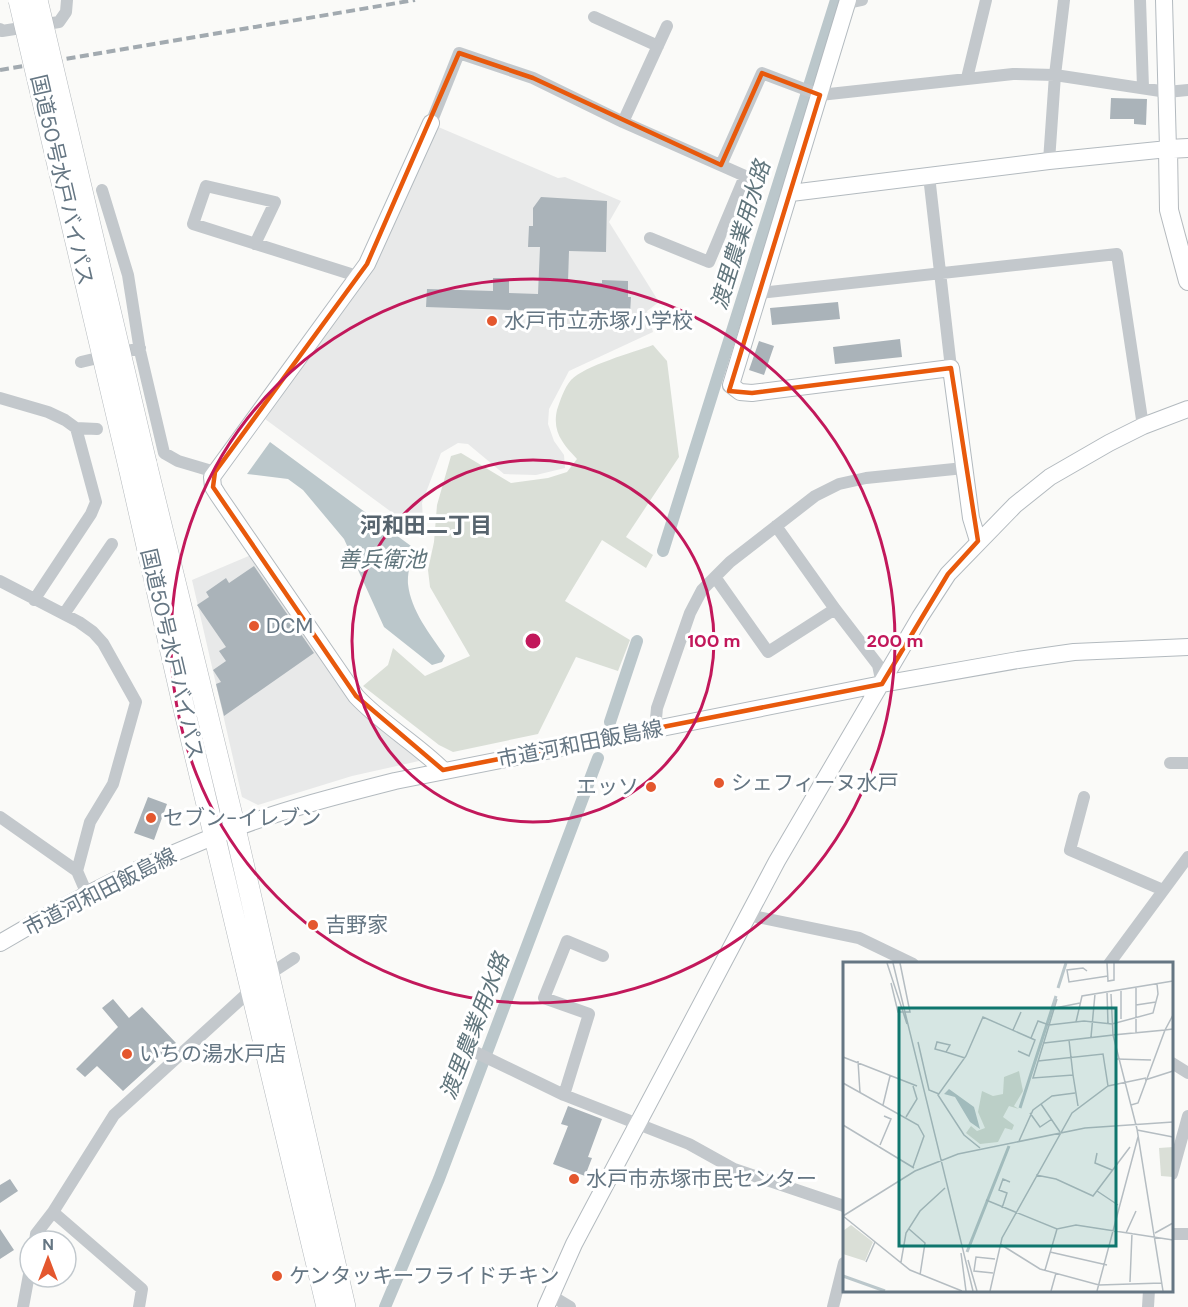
<svg xmlns="http://www.w3.org/2000/svg" width="1188" height="1307" viewBox="0 0 1188 1307" font-family="'DM Sans','Noto Sans JP',sans-serif">
<rect width="100%" height="100%" fill="#fafaf8"/>
<path fill="#e8e9e9" d="M436,126L558,178L565,177L621,201L609,222L659,302L647,311L653,332L569,371L549,409L548,424L554,441L564,455L565,468L536,475L504,474L468,444L458,443L441,453L422,503L424,536L265,419L372,269Z
M251,555L349,699L420,757L419,761L352,776L258,805L242,797L192,580Z"/>
<path fill="#dadfd7" d="M653,345L667,361L679,457L626,537L653,555L646,568L602,540L565,601L630,640L618,671L576,657L538,734L453,752L439,745L363,686L388,665L393,648L425,676L470,656L430,587L428,570L434,542L437,505L451,456L461,453L511,483L548,478L567,472L577,459C563,444 552,432 557,410C560,401 564,388 571,380C584,366 634,352 653,345Z"/>
<path fill="#bbc7cb" d="M270,442L411,546C413,559 407,571 408,584C411,611 430,634 445,656L442,662L432,665L384,627L344,539L303,490L288,479L247,474Z"/>
<g fill="none" stroke-linecap="round" stroke-linejoin="round">
<path stroke="#bbc7cb" stroke-width="12" d="M663,551L836,0
M610,722L637,641
M385,1307L439,1179L598,758"/>
</g>
<path fill="#aab3b9" d="M1111,98L1147,99L1146,125L1134,124V119H1110Z
M541,197L607,201L606,252L569,251L568,282L602,283V280L628,281V297H631L630,314L426,307L427,289L493,291V278H509V293L538,294L540,247H528L529,226H533V208Z
M838,302L840,319L772,325L770,308Z
M900,339L902,357L835,364L833,347Z
M759,341L774,346L764,375L749,370Z
M254,566L314,653L224,716L216,684L221,682L213,670L226,661L219,651L226,647L197,605L209,597L206,592L226,578L229,583Z
M148,797L167,804L154,840L134,833Z
M113,999L129,1018L142,1007L176,1043L123,1091L97,1066L85,1077L76,1069L118,1027L102,1008Z
M568,1106L602,1119L588,1157L592,1158L585,1176L553,1164L568,1126L561,1124Z
M10,1179L18,1191L0,1203V1185Z
M0,1229L14,1250L0,1259Z"/>
<g fill="none" stroke-linecap="round" stroke-linejoin="round">
<g stroke="#b3babf" stroke-width="18">
<path id="secondary" d="M848,0L731,385L740,392L752,393L951,368L971,518L978,541
M431,123L367,264L212,477L213,487L218,495L356,696C382,724 416,743 443,770
M791,193L1049,161L1168,149L1164,0
M0,943C74,899 152,860 233,829C285,809 340,795 395,781L882,684L1018,660L1074,652L1188,647
M546,1307L574,1244L777,861L920,617L948,574L1015,505L1050,477L1109,443L1143,426L1188,409"/>
</g>
<g stroke="#b5babe" stroke-width="20">
<path id="primary" d="M1188,148L1168,149L1169,210L1188,281"/>
</g>
<g stroke="#b4b9bd" stroke-width="22">
<path id="highway" d="M146,463L235,828L345,1307
M129,467L182,700L327,1307"/>
</g>
<path stroke="#c3c8cc" stroke-width="12" d="M1140,0L1143,87
M848,3L862,0
M594,17L658,46
M0,29L2,31L59,22L66,12L67,0
M967,78L986,0
M623,122L667,26
M431,123L459,53L533,78L623,122L745,176L709,262L650,238
M1049,161L1055,75L1064,0
M721,165L762,73L820,95L1013,74L1055,75L1167,92L1188,90
M929,176L951,368
M102,190L128,275L140,351L164,453L178,461L215,472
M255,244L275,202L206,186L193,224L357,276
M760,293L1117,254L1143,426
M81,362L140,348
M0,398L48,412L65,420L76,428L97,429
M776,526L835,609L878,665L882,684
M715,577L768,652L835,609
M0,581L79,622L93,632L103,643L136,702L113,784L90,822L77,871
M34,600L91,514L96,502L76,428
M64,614L112,544
M655,729L657,708L690,613L702,590L730,562L815,496L839,484L866,478L964,468
M1170,763H1188
M1084,797L1070,850L1163,890
M0,817L77,871L87,894
M748,915L859,938L913,964
M1109,964L1188,857
M268,975L294,958
M475,1052L564,1095L689,1144L734,1169L844,1206
M1172,1063L1188,1073
M564,1095L589,1014L544,998L567,941L603,956
M1172,1174L1188,1116
M53,1212L142,1289L139,1307
M1172,1234H1188
M35,1241L36,1234L53,1212L114,1115L251,990
M550,1295L570,1307
M23,1307L30,1269
M833,1307L844,1263
M1148,1307L1149,1290"/>
<use href="#secondary" stroke="#fff" stroke-width="16"/>
<use href="#primary" stroke="#fff" stroke-width="18"/>
<use href="#highway" stroke="#fff" stroke-width="21"/>
<path stroke="#a2aab0" stroke-width="4" stroke-dasharray="9 4.5" stroke-linecap="butt" d="M0,70L415,0"/>
<g stroke="#b4b9bd" stroke-width="22" stroke-linecap="butt">
<path id="highway-bridge" d="M19,0L129,467
M37,0L146,463"/>
</g>
<use href="#highway-bridge" stroke="#fff" stroke-width="21"/>
</g>
<path fill="none" stroke="#e8590c" stroke-width="4.5" stroke-linejoin="round" d="M459,53L533,78L721,165L762,73L820,95L729,391L752,393L951,368L978,541L948,574L882,684L443,770L356,696L213,487L215,472L367,264Z"/>
<g fill="none" stroke="#c2185b" stroke-width="3">
<circle cx="533" cy="641" r="181"/>
<circle cx="533" cy="641" r="362"/>
</g>
<g fill="#e4572e" stroke="#fff" stroke-width="2">
<circle cx="492" cy="321" r="6"/>
<circle cx="254" cy="626" r="6"/>
<circle cx="719" cy="783" r="6"/>
<circle cx="651" cy="787" r="6"/>
<circle cx="151" cy="818" r="6"/>
<circle cx="313" cy="925" r="6"/>
<circle cx="127" cy="1054" r="6"/>
<circle cx="574" cy="1179" r="6"/>
<circle cx="277" cy="1276" r="6"/>
</g>
<g text-anchor="middle" stroke-width="6" stroke-linejoin="round" paint-order="stroke">
<g font-size="21" fill="#657683" stroke="#fff">
<text transform="translate(62 180) rotate(77)" y="7">国道50号水戸バイパス</text>
<text transform="translate(172 654) rotate(77)" y="7">国道50号水戸バイパス</text>
<text transform="translate(580 744) rotate(-11)" y="7">市道河和田飯島線</text>
<text transform="translate(100 892) rotate(-27)" y="7">市道河和田飯島線</text>
</g>
<g font-size="21" fill="#657683" stroke="#fff" text-anchor="start">
<text x="504" y="328">水戸市立赤塚小学校</text>
<text x="266" y="633">DCM</text>
<text x="731" y="790">シェフィーヌ水戸</text>
<text x="639" y="794" text-anchor="end">エッソ</text>
<text x="163" y="825">セブン-イレブン</text>
<text x="325" y="932">吉野家</text>
<text x="139" y="1061">いちの湯水戸店</text>
<text x="586" y="1186">水戸市赤塚市民センター</text>
<text x="289" y="1283">ケンタッキーフライドチキン</text>
</g>
<g font-size="22" font-style="italic" fill="#60757c" stroke="#fff">
<text transform="translate(740 235) rotate(-73)" y="8">渡里農業用水路</text>
<text x="382" y="567">善兵衛池</text>
<text transform="translate(474 1026) rotate(-69)" y="8">渡里農業用水路</text>
</g>
<g font-size="22" font-weight="bold" fill="#57646e" stroke="#fff">
<text x="426" y="533">河和田二丁目</text>
</g>
</g>
<g transform="translate(843 962)">
<rect width="330" height="330" fill="#fafaf8"/>
<path d="M176,109L180,129L171,144L176,147L166,144L160,155L171,163L169,168L162,166L155,180L137,182L123,171L128,164L134,169L142,166L135,150L139,129L150,134L160,132L161,115ZM330,185V215L318,214L316,186ZM8,263L30,280L22,299L0,292V269Z" fill="#dadfd7"/>
<path d="M106,127L131,145L137,167L127,160L112,135L101,132Z" fill="#bbc7cb"/>
<path fill="none" stroke="#bbc7cb" stroke-width="3" d="M215,26L223,1M177,146L213,34M124,290L166,184M0,314L42,329"/>
<path fill="none" stroke="#b5bdc2" stroke-width="1.5" d="M44,1L64,62M50,1L130,329M264,1L265,19L271,18V1M244,9L240,6L224,8L226,20L265,14M48,21L55,50H67L57,1M264,30L265,62M214,37L190,116L230,113L235,144M293,43L313,40M212,46L237,41M278,57V29M233,60L239,34L330,19M170,68L178,50M293,71V25M248,75L252,32M188,76L195,59L206,63L241,59L269,62L310,51L315,32L314,22M226,78L230,113M75,80L86,128L96,132M201,81L270,73L268,32M103,90L107,83L94,80L92,87L103,90L122,96M0,95L74,124M273,97L308,98M15,99L17,131M195,99L260,92L265,124M302,118L330,109M0,121L75,163L81,174L70,205M198,142L217,170M40,143L47,114M288,143L295,141L322,68L330,67M187,151L197,165L209,157M63,155L74,137L70,124M0,163L71,206M294,168L330,175M176,179L190,148L209,134L232,131M37,183L48,157L41,154M137,186L121,173L95,133L123,94L140,55L192,78L186,94L175,89M254,191L252,201L269,208M193,213L213,217L250,234L287,185M254,229L275,243M143,238L214,267L233,263L330,278M159,246L164,231L156,228L160,217L167,220M0,254L72,209L115,192L242,166L330,160M0,254L67,308L119,329M66,267L82,281L77,313M283,271L293,249M312,271L330,261M157,282L197,307L256,323L319,321M207,290L264,303M118,291L123,329M125,298L134,329M23,300L32,280M58,300L63,271L77,249L102,226M202,308L214,267M150,311L131,309L133,295L152,297M287,320L289,271M147,329L159,276L229,151L265,124L303,116M208,329L213,311M254,329L295,175M320,329L294,167L270,73L322,68L330,53"/>
<path fill="#0f766e" fill-opacity="0.15" stroke="#0f766e" stroke-width="3" d="M56,46H273V284H56Z"/>
<rect width="330" height="330" fill="none" stroke="#657683" stroke-width="3"/>
</g>
<circle cx="533" cy="641" r="9" fill="#c2185b" stroke="#fff" stroke-width="3"/>
<g font-size="18" text-anchor="middle" font-weight="bold" fill="#c2185b" stroke="#fff" stroke-width="6" stroke-linejoin="round" paint-order="stroke">
<text x="714" y="647">100 m</text>
<text x="895" y="647">200 m</text>
</g>
<g transform="translate(48 1259)"><circle r="28" fill="#ffffff" stroke="#c1c8cd" stroke-width="1.5"/>
<path d="M0-4.5L10 22L0 15L-10 22Z" fill="#e4572e"/>
<text y="-9" font-size="16" font-weight="bold" text-anchor="middle" fill="#657683">N</text>
</g>
</svg>
